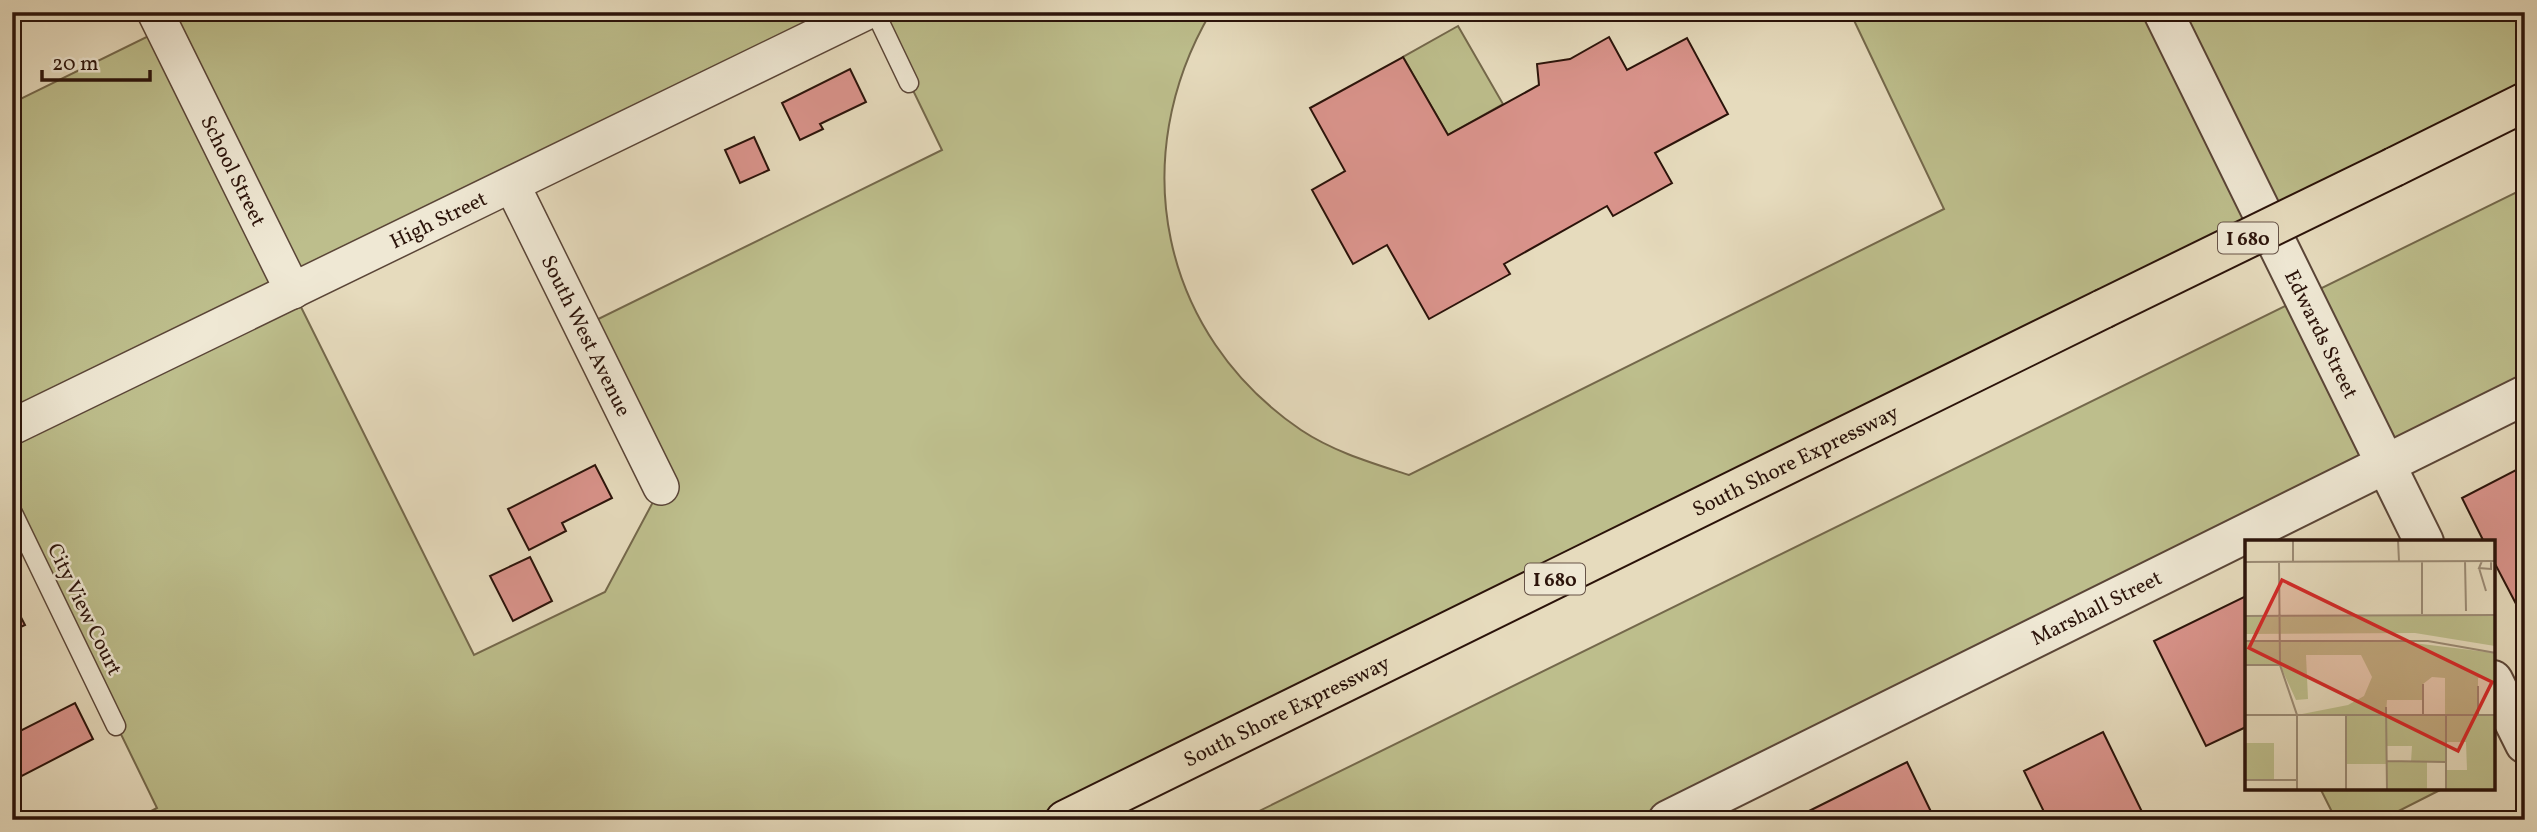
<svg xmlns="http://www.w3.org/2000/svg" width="2537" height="832" viewBox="0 0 2537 832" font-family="Vollkorn,serif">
<rect width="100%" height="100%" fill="#e6dbbd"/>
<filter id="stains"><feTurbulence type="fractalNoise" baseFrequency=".00286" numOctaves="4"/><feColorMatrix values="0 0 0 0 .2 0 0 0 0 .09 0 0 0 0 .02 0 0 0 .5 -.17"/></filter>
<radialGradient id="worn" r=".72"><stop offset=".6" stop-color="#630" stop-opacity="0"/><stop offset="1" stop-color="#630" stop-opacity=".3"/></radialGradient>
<path fill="#bdbe8c" stroke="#74684b" stroke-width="2" d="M155,12H866L293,291L474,655L605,592L661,487L582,327L942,150L875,12H1211C1125,158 1160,334 1301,430C1334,452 1372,463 1409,475L1944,209L1850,12H2525V102L1065,820H134L157,808L12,511V103L163,29Z
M1458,26L1503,104L1448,135L1403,57Z
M2525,188V395L1668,820H1241Z
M2320,788H2444L2381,820H2336Z"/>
<path fill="#d9938b" stroke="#2b130a" stroke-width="2" d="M1609,37L1627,70L1687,38L1728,114L1655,153L1672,183L1613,216L1607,206L1504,264L1510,274L1429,319L1387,245L1353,264L1312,190L1345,171L1310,108L1403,57L1448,135L1539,85L1537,64L1570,59Z
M850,69L866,102L820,124L823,129L800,140L782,103Z
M754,137L769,170L740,183L725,150Z
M595,465L612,498L562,523L566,531L529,550L508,509Z
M2516,470L2525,486V621L2493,560V542H2484L2462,498Z
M530,557L552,601L513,621L490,576Z
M2246,596V727L2206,746L2154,641Z
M12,600L25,625L12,631Z
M75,703L93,739L16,779L12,772V735Z
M2103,732L2146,820H2048L2024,771Z
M1907,762L1935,820L1793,819Z"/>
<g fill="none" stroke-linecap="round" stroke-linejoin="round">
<g stroke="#5a4537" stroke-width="21">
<path id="service" d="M875,12L909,83
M12,511L116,726"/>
</g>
<g stroke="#5a4537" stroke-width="38">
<g id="minor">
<path id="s1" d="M155,12L293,291"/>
<path id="s2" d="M512,185L661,487"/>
<path id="s3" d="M12,427L866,12"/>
</g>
</g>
<g stroke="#5a4537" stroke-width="42">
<g id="tertiary">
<path id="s4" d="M2163,12L2424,542"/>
<path d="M2493,680L2525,744"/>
<path id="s5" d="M1668,820L2525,395"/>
</g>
</g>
<g stroke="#2b130a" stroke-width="42">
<g id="motorway">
<path d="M2394,167L2525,102"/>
<path id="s6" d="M1065,820L2103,309"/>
</g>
</g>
<use href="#service" stroke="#efe8d4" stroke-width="18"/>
<use href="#minor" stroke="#efe8d4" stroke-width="35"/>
<use href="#tertiary" stroke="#efe8d4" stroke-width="38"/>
<use href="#motorway" stroke="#e6dbbd" stroke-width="38"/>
<g stroke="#2b130a" stroke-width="42" stroke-linecap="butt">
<path id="motorway-bridge" d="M2103,309L2394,167"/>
</g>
<use href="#motorway-bridge" stroke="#e6dbbd" stroke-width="38"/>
</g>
<g text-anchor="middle" stroke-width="5" stroke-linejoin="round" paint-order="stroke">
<g fill="#efe8d4" stroke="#665347" stroke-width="2">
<rect x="2218" y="222.5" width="60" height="31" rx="5"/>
<rect x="1525" y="563.5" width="60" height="31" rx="5"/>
</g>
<g font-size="19" font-weight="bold" fill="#2b130a">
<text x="2248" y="245">I 680</text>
<text x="1555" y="586">I 680</text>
</g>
<g font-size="21" fill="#2b130a" stroke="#efe8d4">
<text dy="7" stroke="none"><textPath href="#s1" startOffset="177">School Street</textPath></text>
<text dy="7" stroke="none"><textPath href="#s3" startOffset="474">High Street</textPath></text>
<text dy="7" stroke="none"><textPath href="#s4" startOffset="359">Edwards Street</textPath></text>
<text dy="7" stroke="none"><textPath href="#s2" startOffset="168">South West Avenue</textPath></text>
<text dy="7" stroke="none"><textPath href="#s6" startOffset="814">South Shore Expressway</textPath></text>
<text dy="7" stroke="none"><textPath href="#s5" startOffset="478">Marshall Street</textPath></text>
<text transform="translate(85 609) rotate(64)" y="7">City View Court</text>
<text dy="7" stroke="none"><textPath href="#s6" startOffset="247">South Shore Expressway</textPath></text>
</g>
</g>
<g transform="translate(2245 540)">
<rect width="250" height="250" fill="#e6dbbd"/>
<path d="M250,75V106L170,93L0,94V76ZM144,100L250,113V146L241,138H233V174L250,175V250H201V230H222L221,202H201V222H182V250H142L141,224H101V175H52L103,165L119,156L127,137L116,115H61L63,159L51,160L35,125H0V101ZM187,137L200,138V175L141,174L142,160H178V144ZM142,206H167L166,222L142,221ZM0,203H29V240H0Z" fill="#bdbe8c" fill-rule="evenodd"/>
<path fill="none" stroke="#9b8b75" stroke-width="2" d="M48,0V22M153,0L154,21M177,21V74M220,21L221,71M237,21L234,28L246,29V21M0,22L251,21M34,22L35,125L52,175V250M234,28L241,51M0,76L251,75M0,101H183L251,113M0,125H35M178,144V174M141,167L142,250M0,175H251M101,175V250M201,175V250M233,175V146M142,221L201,222M0,240H52"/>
<path fill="#d62828" fill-opacity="0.15" stroke="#d62828" stroke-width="3.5" d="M37,40L247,142L213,211L4,108Z"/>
<rect width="250" height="250" fill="none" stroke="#2b130a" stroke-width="3.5"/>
</g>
<rect width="2537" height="832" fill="none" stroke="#e6dbbd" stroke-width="42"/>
<rect x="14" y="14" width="2509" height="804" fill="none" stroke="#2b130a" stroke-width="3.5"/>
<rect x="21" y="21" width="2495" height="790" fill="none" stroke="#2b130a" stroke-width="2"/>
<path d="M42 70v10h108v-10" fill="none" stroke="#2b130a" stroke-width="3.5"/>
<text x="52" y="70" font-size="21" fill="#2b130a" stroke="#efe8d4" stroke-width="5" paint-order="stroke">20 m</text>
<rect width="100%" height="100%" filter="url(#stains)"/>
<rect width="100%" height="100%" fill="url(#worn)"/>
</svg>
